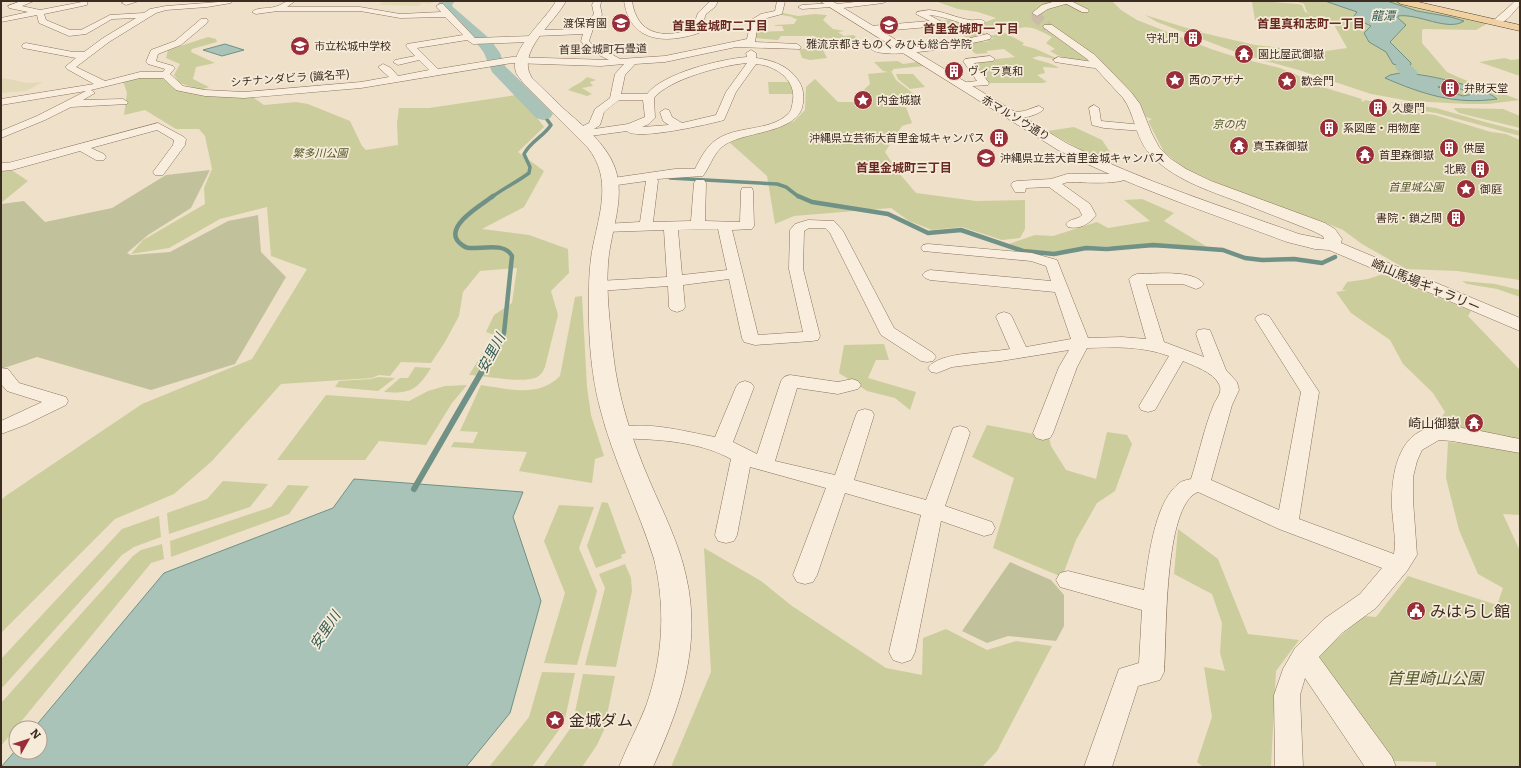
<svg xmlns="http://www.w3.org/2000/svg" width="1521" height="768" viewBox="0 0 1521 768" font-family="Literata,'Noto Sans JP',serif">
<rect width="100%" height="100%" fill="#efe0c9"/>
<path fill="#e4d9b6" d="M377,1H436L429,4L423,3L418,6L379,5L382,3Z
M4,78L27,83L43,82L26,91L2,93L1,79Z"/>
<path fill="#cccd9c" d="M935,1H1112L1121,10L1137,20L1211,49L1239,58L1280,68L1309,80V83L1362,99L1361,100L1363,102L1365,100L1379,103L1375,106L1368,105L1393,111H1407L1435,115L1491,132L1506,134L1520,140V280L1457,271L1406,269L1362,244L1343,230L1331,225L1224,186L1184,168L1164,152L1148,121L1152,119L1146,117L1140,104L1105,65C1085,63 1067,62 1050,51L1055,49L1046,43L1052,37C1040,31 1030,24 1017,29L1006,23L989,27L978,25L996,18L978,12L958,9Z
M1260,1L1298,4L1302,5L1305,12L1310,14L1307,12L1304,4L1295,1H1393L1490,22L1476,30L1424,29L1422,30V43L1447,72L1460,78L1520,100L1488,104H1467L1410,101L1371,94L1302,71L1241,54L1157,22L1145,15L1203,33L1255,45L1319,52L1347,48L1333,23L1328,20L1330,27L1255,20L1252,2Z
M783,13L798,16L815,14L827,15L823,20L833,29L845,31L838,32L844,36L854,35L860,42L858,46L841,47L832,39H818L814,36H781L778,40L754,38V32L784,31L782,26H775V25L794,24L797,19L792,18L793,17L776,14Z
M955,19L972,26L986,34L968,39L943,21Z
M993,30L1003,32L1024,43L1022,45L1036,49L1060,60L1039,56L1032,58C1041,62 1051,62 1059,68L1043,67L1045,73L1037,75L1047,82L1042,83H986L971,62L1015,57L1004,49L986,51L988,53L976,54L965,45L980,41L988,42L985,39H994L988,36L1000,34Z
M208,37L216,39L217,42L192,49L191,52L215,63L196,67L193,79L209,87L200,90L180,83L174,75L180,64L166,58L168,50Z
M822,48L827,58L810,60L802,58L799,49Z
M1505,58L1511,60L1520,59V76L1479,62Z
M898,61L903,64L917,62L925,66L893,69V71H891L896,80L914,94L887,96L890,106L906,107L912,123L902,126L885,152L899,173L916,193L976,201L1025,200V229L1020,238L1002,240L962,227L932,230L909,221L891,208L794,216L775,224L767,176L729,142L747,134L774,129L794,121L805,110L806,87L815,79L838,102H857L856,97L870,84L868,74L888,72L883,71L874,62Z
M896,74H913L925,87L910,89L898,79Z
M587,77L596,80L590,82L593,86L582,88L592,94L587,96L568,90C574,85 582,83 587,77Z
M135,78H162L173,88L184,91L251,96L264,105L296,102L308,104L350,121L362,146L366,150L398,145L397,123L399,108H429L516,95L529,107L544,127L518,152L544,171L524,207L482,229L529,235L568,249L569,273L551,291L558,315L545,367C543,372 540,376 535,378C520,383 486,376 469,375L494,335L486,332L494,315L512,303L517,268L480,271L463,292L459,316L445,342L431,363L401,362L390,376L379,375L372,378L281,384L212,461L174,494L115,519L1,633V500L7,495L142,404L252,359L307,269L271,256L267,207L220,219L169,248L131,254L143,240L205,204L204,188L212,169L205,136L199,129H176L145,110L124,115L127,93L123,81Z
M768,82H791L795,94H769Z
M1389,102L1436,108L1485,122L1520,131V136L1436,113L1411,109Z
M1455,108L1503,109L1520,116V128L1459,113L1454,109Z
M1074,127L1102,140L1112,155L1094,157L1047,131Z
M1,171H13L28,181L1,203Z
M1142,199L1174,213L1164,221L1214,251L1181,247L1162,248L1093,246L1065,253H1034L1006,245L1035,235L1053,236L1097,222L1108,228L1150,221L1124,200Z
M1383,274L1471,311L1468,316L1520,370V515L1503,514L1520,551V767H1436V762L1386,761L1317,660L1320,653L1364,616L1376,617L1408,576L1497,605L1503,588L1478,574L1459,530L1446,478L1448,442L1497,447L1443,428L1441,418L1445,412L1433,393L1403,364L1390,340L1351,313L1336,292L1348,290H1342L1347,282L1368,279Z
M1462,281L1495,284L1520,290V297L1497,289L1467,284Z
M582,296L587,387L591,415L604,456L595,459L592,483L519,471L527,452L451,447L454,442L473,443L478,432L460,431L481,385C508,389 539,398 560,376L575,297Z
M884,344L889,360H876L868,378L916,392L910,410L895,398L867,391L839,373L844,345Z
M415,367L431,368C417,390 411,394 384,392L400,378H408Z
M378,377L395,378L378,391L335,387L339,381L371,379Z
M467,385L452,403L426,445L379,441L365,460H277L326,395L409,401L428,391L445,386Z
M987,425L1049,437L1051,446L1066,470L1096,479L1107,432L1127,435L1132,444L1115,491L1097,503L1076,540L1062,577L993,548L1014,478L972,457Z
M223,481L268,484L250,507L169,534L167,513L207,499Z
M288,485L309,486L289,514L171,557L170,541L271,507Z
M602,502L608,503L626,553L621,555L622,558L596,568L587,546Z
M559,505L594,507L579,548L597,591L577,665L544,663L565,593L544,541Z
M159,516L161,537L134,547L122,555L1,689V659L122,529Z
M1178,529L1218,559L1248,634L1299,640L1276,671L1271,767H1203L1197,762L1212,717L1204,667L1225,671L1220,653L1222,623L1212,594L1174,574Z
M162,544L164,559L151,563L1,746V703L133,556L141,550Z
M704,548L761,581L792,606L886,668L922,675L923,638L946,629L987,650L1016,641L1052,646L997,751L982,767H671L711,672Z
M625,564L631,578L632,591L616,667L585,665L605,588L599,574Z
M542,672L575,673L564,723L532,767H489L529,717Z
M583,674L615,676L604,730L597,745L582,767H543L572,726Z"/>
<path fill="#c1c29b" d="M210,170L191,208L148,235L127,253L131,255L170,252L228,221L258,215L261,252L286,277L235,364L151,390L37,357L1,369V204L24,201L45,222L112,208L166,175Z
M1010,562L1051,580L1064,595V626L1056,641L1008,636L987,643L962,631Z"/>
<path fill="#aac3b9" stroke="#709286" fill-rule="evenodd" d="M1325,1H1387L1417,11L1451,17L1464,21C1448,32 1418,13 1398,16V18L1406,25L1390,42L1411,63L1410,68L1403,67L1393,64L1386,52L1369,42L1364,33L1371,26L1354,18V16L1357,12Z
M225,44L244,50L222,56L203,50Z
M1400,73C1418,72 1486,87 1497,99C1455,105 1422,94 1385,78L1390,75ZM1448,85L1473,93V94L1463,96L1438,87Z
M354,479L523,492L513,517L541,601L510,713L466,767H1L16,750V752H40V728H34L164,573L333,508Z"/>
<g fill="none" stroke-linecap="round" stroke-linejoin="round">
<path stroke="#709286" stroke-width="3.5" d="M670,178L777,184L786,187L799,197
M492,197C504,188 517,182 529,173L530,167L524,154C531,141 543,137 551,125L543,114"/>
<path stroke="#709286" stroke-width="4.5" d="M493,196C483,204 447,224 457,240C459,243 465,248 469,248C482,249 505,242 512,256L504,333L500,341
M798,196L812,202L888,214L928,233L961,230L1023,251L1054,254L1086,248L1107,249L1153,245L1223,250L1245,258L1262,260L1294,259L1322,263L1335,257"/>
<path stroke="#709286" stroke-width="6" d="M414,489L500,340"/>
<path fill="#aac3b9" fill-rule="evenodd" d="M440,1H455L452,5L453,7L490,39L500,53L505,66L550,110L553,114L550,118L543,120L536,118L492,72L484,53L479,46L442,12L438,4Z
M1403,62C1410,64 1414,67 1418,73L1415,77C1405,79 1400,75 1395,67L1397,63Z"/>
<path stroke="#cbbca7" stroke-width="11" stroke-dasharray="11 5.5" stroke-linecap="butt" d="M1037,13V18L1048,27"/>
<g stroke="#8b725d" stroke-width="1">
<path id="minor" d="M21,1H34L22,6L40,10L87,1V5L44,14L46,20L70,30H81L110,15L144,13L150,9L166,6L232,1L231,3L207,7L166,10L156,13L109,42L76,67L105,81L140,72H163L165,69L148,64L146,62L151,50L175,41L201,19H207L208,21L207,23L181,45L158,54L156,61L173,66L175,68L170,74L183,86L205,90L244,92L361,82L389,77L378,67L383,64L391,68L398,76L429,70L419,60L398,65L393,62L395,60L415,56L406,46L407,44L463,35L445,17L400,18L360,11H278L256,14L252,12C257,7 267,9 274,7C283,5 282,1 295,1L287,7H360L400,14L441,12L436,6L440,4H443L475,38L532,36L536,39L532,42L473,44L467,40L417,48L438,69L512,57L609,60L599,55L597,52L587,49L581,41L583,34L536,36L532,33L536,30L584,29L588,20L594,14L592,5L594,1H602L600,5L602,15L595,23L589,41L593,45L604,48L606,51L620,59L665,56L747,39L751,20L761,14L775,11L777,1H785L782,14L767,18L758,23L755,42L797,44L801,47L800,49L736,47L665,62L635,64L625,75L621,94H647C663,73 721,59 747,57L746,53L751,50L756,53V58C772,60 789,66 798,80C803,87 804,94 803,103C800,133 747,131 726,144C714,151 711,165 703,176L657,179L658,181L653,222L691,221L694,183L696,180H704L706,183L705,221L740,222L741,191L742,188H752L753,191L754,226L752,229L732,230L758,335L803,332L789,269L790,230L795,224L808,220L834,221L843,231L894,328L933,353L936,357L933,361L927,362L921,361L881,335L830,233L825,228H809L804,231L803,269L820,336L818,340L812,341L755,345L744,342L742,338L729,279L683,285L685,307L683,310L677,312L671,310L669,307L668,286L599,291L594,289L591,286L594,283L599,281L667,277L664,230L604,232L599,231L597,228L599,225L604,224L640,222L646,181L610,186L606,185L604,182L606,179L675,169H695C700,159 706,147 716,140C737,125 769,132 788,114C792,110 792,105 793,100C796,79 774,65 756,64L736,92L724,120C710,124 636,141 627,131L583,137L579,136L575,131L577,129L589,123L595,109L610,98L615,74L624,64L601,66L512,63L361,88L244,98L205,96L180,91L176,90L163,78H140L91,90L95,93L83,100L123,99L128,102L127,104L71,107L45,120L1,138V131L37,116L86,91L1,105V99L94,84L67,69L65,67L76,58L23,48L22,46L23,44L26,43L73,52H84L103,38L136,18L112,19L86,34L69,36L39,23L37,15L1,22V18L28,12L9,8L8,6ZM747,63L726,92L716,115L682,123L672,117L669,110L665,109L660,112L663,121L669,125L642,127L649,124L655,118L654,98C669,79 723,65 747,63ZM619,100H643L645,117L628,124L594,129L600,125L604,112ZM718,229L727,270L682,275L678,230Z
M125,1H139L126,5L122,3Z
M624,1H632C637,35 663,39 692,29L698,13L710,1H718L715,7L706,14L699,33C666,44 630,43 624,1Z
M864,1H887L883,3L835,9L831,7L802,9L798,7L802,5L833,3L837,4Z
M1061,1H1071L1089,10L1088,12H1082Z
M1515,1H1520V5C1513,12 1505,26 1493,24L1492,22C1499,15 1507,9 1515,1Z
M929,10C943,11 956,18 970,20C976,21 981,18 985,22L984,24C965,28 948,16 929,15L944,23L940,26L870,32L866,29L870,26L930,21L916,14L917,12Z
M987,34L990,35L991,37L990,39C971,44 885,62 871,49C877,43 893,47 901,47C931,48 959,41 987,34Z
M990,56L995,59L993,61L974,63L989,83L988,85L959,87L958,85L959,83L977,81L963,61L965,59Z
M1058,57L1094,62L1099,65L1094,68L1055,62L1053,60Z
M1094,105L1099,108L1101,121L1143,125L1149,128L1143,131L1104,128L1092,125L1089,108Z
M1039,106L1044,109C1038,116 1013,122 1007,115L1008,113L1024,111Z
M158,123L184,137L186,139L185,145L163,175H155L153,172L173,145L174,140L157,130L91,148L104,154L106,157L104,160H96L80,151L12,170L1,171V163H8Z
M1125,172L1129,173L1131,176C1124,186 1081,182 1068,182L1062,184L1090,204L1096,215C1090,224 1079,230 1068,227L1066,224C1070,218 1078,220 1082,215L1079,209L1049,187L1026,188L1025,192H1015L1011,185L1013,182L1017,181L1051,179L1067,174H1118Z
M928,244L1032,253L1057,260L1088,338L1122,337L1146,339L1129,279L1132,276L1137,274C1154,274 1193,269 1204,284L1201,287L1196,289L1183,284H1146L1164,342L1204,357L1196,334L1198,330L1204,329L1210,330L1226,370L1237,382L1239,390L1232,405L1211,480L1279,510L1301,392L1255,319L1257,316L1263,314L1269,316L1319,392L1299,519L1394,554C1397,536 1391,517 1392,499C1392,469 1401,428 1438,427C1461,425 1497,435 1520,439V453L1452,441L1439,440L1422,450L1417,461L1413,477V500L1417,555L1407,571L1376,608L1342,633L1319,657L1392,757L1396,767H1365L1305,678L1300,695L1303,767H1275L1274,695L1283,669L1295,648L1324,619L1360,594L1382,568L1279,529L1198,492C1163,505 1167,638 1164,672L1160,680L1138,686L1112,767H1084L1119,669L1139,663L1142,610L1060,587L1056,580L1060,573L1068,571L1144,590C1148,561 1154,505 1177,485C1180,481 1187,480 1191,479C1199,454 1204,428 1214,404C1217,398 1223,391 1219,384C1213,372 1194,366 1183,361L1155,410L1148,412L1141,410L1139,406L1169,356C1142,346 1115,347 1087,348L1077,367L1053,433L1050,438L1043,440L1036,438L1033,433L1059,367L1069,350L1001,361L952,367L937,373L931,372L928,368C939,351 990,353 1010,349L996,317L998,314L1004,312L1010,314L1012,317L1026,347L1071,339L1055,292L930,280L925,278L922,275L925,272L930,270L1051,281L1046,266L1031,261L923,251L921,248L923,245Z
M1,368L8,369L19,383L66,397L68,401L66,405L25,425L1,434V421L42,402L7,391L1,384Z
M790,375L838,382L852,379L858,381L861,385L858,389L838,394L797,388L775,461L835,475L856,415L858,411L865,409L872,411L874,415L854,480L926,500L953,428L960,426L967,428L970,433L945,506L992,522L995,528L992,534L984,536L941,521L915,652L911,660L902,663L893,660L889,652L921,515L845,493L817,575L813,582L805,584L797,582L793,575L826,488L750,467L737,535L734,541L726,543L718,541L715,535L731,459C704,444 669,440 638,439C629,438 622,441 613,439L610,434L613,429C646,420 682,431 715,437L736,387L739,383L745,381L751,383L754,387L733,442L757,454L781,381L784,377Z"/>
</g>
<g stroke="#8b725d" stroke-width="1">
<path id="tertiary" d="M556,1H566C554,24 515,52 532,78C543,88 553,99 564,109C583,126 606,143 615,168C626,199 610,232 608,264C606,293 610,323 613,353C618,398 632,440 650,482C663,512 679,543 686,576C702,644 681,705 653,767H619C627,746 638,727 646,706C663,658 666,608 654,559C638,508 613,460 600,408C590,371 588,329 589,291C589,276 590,261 593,246C600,212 612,178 588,148L523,83C521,79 517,76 516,72C508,50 546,20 556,1Z
M820,1H832L1068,144C1142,181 1221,206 1299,234L1324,239L1323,236L1313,231C1288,221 1264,212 1239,202C1207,190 1172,179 1149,153C1135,137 1135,114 1123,98L1087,59L1043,27L1044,25H1052L1095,55L1131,92L1140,104L1152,134L1159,147L1171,159L1186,169L1211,181L1325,223L1335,229L1342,239L1341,243L1520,318V331L1329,250L1315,249L1287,242C1210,213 1131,187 1058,150Z
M1056,1H1071L1069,3L1048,9L1037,16L1032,13L1042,5Z"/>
</g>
<g stroke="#594031" stroke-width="1">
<path id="primary" d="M1396,1H1414L1520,25V31L1401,4Z"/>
</g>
<use href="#minor" fill="#f9eedd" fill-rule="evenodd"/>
<use href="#tertiary" fill="#f9eedd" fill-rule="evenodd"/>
<use href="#primary" fill="#f0d1a2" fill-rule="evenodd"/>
</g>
<defs>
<g id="school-disc" transform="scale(1)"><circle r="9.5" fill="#9a2e38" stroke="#f6ebd9"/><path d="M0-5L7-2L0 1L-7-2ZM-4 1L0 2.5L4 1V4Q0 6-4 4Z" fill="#fff"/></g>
<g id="building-disc" transform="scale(1)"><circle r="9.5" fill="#9a2e38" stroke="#f6ebd9"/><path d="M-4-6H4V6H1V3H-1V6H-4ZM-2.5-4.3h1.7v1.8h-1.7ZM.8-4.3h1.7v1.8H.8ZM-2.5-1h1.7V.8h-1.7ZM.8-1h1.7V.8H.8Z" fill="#fff"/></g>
<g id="temple-disc" transform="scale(1)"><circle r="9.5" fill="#9a2e38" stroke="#f6ebd9"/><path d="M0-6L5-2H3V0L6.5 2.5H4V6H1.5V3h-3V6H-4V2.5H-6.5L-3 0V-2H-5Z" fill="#fff"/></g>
<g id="sight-disc" transform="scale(1)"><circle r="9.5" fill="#9a2e38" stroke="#f6ebd9"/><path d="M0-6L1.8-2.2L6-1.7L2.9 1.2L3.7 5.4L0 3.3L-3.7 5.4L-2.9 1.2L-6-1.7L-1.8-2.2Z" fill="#fff"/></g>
<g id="university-disc" transform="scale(1)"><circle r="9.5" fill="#9a2e38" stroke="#f6ebd9"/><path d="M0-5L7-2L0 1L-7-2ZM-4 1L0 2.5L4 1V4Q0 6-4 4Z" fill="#fff"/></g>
<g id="civic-disc" transform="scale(1)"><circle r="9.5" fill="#9a2e38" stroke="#f6ebd9"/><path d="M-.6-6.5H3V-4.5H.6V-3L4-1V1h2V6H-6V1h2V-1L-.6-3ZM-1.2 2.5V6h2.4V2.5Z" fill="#fff"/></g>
</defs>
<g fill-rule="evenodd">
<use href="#school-disc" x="621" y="23"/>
<use href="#school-disc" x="889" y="25"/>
<use href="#building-disc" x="1193" y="38"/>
<use href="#school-disc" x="300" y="46"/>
<use href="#temple-disc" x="1244" y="54"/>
<use href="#building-disc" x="954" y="71"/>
<use href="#sight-disc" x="1175" y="80"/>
<use href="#sight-disc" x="1287" y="81"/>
<use href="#building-disc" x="1450" y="88"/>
<use href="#sight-disc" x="863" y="100"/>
<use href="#building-disc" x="1378" y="108"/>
<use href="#building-disc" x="1329" y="128"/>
<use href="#building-disc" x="999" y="138"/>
<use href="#temple-disc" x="1239" y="146"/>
<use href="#building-disc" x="1449" y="148"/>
<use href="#temple-disc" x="1365" y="155"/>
<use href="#university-disc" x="986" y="158"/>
<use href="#building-disc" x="1480" y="169"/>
<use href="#sight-disc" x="1466" y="189"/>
<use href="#building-disc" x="1456" y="218"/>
<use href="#temple-disc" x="1474" y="423"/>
<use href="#civic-disc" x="1416" y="611"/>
<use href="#sight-disc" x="555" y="720"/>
</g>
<g text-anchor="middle" stroke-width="3.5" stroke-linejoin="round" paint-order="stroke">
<g font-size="11" fill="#3c2b21" stroke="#f6ebd9" text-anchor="start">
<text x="607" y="27" text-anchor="end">渡保育園</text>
<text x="1179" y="42" text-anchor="end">守礼門</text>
<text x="889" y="48" text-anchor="middle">雅流京都きものくみひも総合学院</text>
<text x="314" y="50">市立松城中学校</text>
<text x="1258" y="58">園比屋武御嶽</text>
<text x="968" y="75">ヴィラ真和</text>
<text x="1189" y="84">西のアザナ</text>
<text x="1301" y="85">歓会門</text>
<text x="1464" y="92">弁財天堂</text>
<text x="877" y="104">内金城嶽</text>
<text x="1392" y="112">久慶門</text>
<text x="1343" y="132">系図座・用物座</text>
<text x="985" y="142" text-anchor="end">沖縄県立芸術大首里金城キャンパス</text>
<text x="1253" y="150">真玉森御嶽</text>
<text x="1463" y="152">供屋</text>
<text x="1379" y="159">首里森御嶽</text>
<text x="1000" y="162">沖縄県立芸大首里金城キャンパス</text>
<text x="1466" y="173" text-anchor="end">北殿</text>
<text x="1480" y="193">御庭</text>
<text x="1442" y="222" text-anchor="end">書院・鎖之間</text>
</g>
<g font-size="11" fill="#3c2b21" stroke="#f6ebd9">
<text transform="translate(603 49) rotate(-1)" y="4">首里金城町石畳道</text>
<text transform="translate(290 78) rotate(-4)" y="4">シチナンダビラ (識名平)</text>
<text transform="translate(1016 118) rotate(31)" y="4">赤マルソウ通り</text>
</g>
<g font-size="11" font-style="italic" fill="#505828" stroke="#f6ebd9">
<text x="1229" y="128">京の内</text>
<text x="320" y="157">繁多川公園</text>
<text x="1416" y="191">首里城公園</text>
</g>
<g font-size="12" font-style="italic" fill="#305b55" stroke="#f6ebd9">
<text x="1383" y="20">龍潭</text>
</g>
<g font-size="12" font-weight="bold" fill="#682920" stroke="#f6ebd9">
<text x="1311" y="28">首里真和志町一丁目</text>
<text x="720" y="30">首里金城町二丁目</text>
<text x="971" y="33">首里金城町一丁目</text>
<text x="904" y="172">首里金城町三丁目</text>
</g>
<g font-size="13" fill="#3c2b21" stroke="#f6ebd9">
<text transform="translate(1426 285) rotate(23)" y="5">崎山馬場ギャラリー</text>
</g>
<g font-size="13" fill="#3c2b21" stroke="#f6ebd9" text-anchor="end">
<text x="1460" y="428">崎山御嶽</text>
</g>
<g font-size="14" font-style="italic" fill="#305b55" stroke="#f6ebd9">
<text transform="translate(491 353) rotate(-62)" y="5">安里川</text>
<text transform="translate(325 630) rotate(-56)" y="5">安里川</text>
</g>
<g font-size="16" fill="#3c2b21" stroke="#f6ebd9" text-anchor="start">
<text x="1430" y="617">みはらし館</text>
<text x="569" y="726">金城ダム</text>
</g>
<g font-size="16" font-style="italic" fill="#505828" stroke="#f6ebd9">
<text x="1435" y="684">首里崎山公園</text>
</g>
</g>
<rect width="1521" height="768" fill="none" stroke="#3c2b21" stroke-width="4"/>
<g transform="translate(28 740) rotate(51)"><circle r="19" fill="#f6ebd9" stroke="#ac9e8f"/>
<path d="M0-3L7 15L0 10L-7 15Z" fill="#9a2e38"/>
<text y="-6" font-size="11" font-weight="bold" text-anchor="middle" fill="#3c2b21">N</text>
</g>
</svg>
